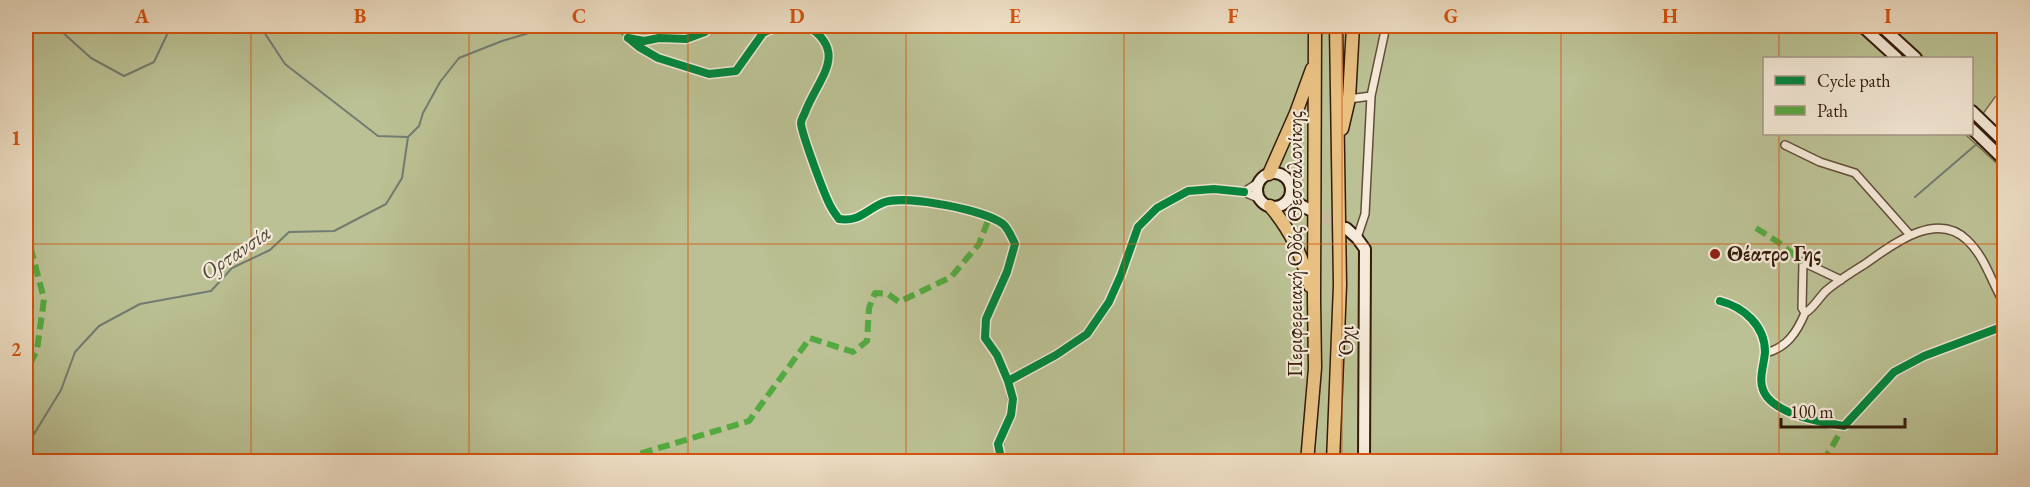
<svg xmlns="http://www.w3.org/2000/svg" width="2030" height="487" viewBox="0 0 2030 487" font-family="'EB Garamond',serif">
<rect width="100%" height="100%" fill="#efdfc5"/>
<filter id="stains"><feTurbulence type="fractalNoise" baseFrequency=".00333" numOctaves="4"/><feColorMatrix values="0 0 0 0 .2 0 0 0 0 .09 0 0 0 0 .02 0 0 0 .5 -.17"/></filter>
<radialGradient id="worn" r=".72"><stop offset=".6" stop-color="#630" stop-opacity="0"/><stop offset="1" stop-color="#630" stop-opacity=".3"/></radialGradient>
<path fill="#bbc194" stroke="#776e4f" stroke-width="1.5" d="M26,26H2004V91L1995,97L1972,129V58H1764V134H1969L1967,136L2004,170V432L2000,446L1998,461H26Z"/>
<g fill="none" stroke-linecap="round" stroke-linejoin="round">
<path stroke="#717c72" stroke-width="2" d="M58,26L61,31L91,58L124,76L154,62L171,26
M260,26L285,64L378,136L408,137L419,126L423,113L440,82L459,58L502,41L529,33L586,26
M1995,129L2004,121
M1915,197L1979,142
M26,447L61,390L75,352L99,326L140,304L211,291L232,268L270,250L289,232L334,231L386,204L402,178L408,137"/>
<path stroke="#c9b8a0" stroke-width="10" stroke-dasharray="10 5" stroke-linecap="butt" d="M1310,210L1345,228"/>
<g stroke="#624d39" stroke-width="10">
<path id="street" d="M1349,99L1371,96
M1785,145L1820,162L1855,173L1910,235
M1258,183L1244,192L1260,199
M1357,238L1365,214L1371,96L1386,26
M1720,301C1743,307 1765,325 1765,352C1764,367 1756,383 1767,397C1783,416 1821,422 1844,426L1894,372L1924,356L2004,326
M1805,313C1814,308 1819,297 1827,290C1839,280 1852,272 1865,264C1892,245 1936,210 1967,240C1986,258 1991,282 2004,303
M1765,353C1787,348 1797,332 1805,313L1802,308L1803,262L1841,280
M1005,462C990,445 1007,430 1011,414C1014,402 1011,392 1008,381L1056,355L1087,334L1109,302L1121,275L1138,227L1157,208L1188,191L1214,189L1244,192"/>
</g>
<g stroke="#331c0a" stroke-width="14">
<path id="secondary" d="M1862,26L1897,58
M1881,26L1916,58
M1972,111L2004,142
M1972,129L2004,160
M1257 190a17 17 0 1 1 34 0a17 17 0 1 1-34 0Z
M1297,203L1310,210
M1346,228L1357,238L1365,249L1364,462
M2001,462L2004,446"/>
</g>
<g stroke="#331c0a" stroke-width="15">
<path id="highway" d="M1342,129L1349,99L1353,26
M1269,174L1296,113L1312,69
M1270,206C1292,232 1301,254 1310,286
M1307,462L1315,368L1314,299L1315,26
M1333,462L1340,285L1336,26"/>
</g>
<use href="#street" stroke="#f5ead9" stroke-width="7"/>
<use href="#secondary" stroke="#f5ead9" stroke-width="10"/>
<use href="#highway" stroke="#e8c082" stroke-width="12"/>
<path stroke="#54a941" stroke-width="6" stroke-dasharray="12 6" stroke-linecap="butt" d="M620,26L623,32L630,41
M1756,228L1778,242L1803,262
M26,230L44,299L37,350L26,372
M625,462L642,453L749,421L810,338L853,352L867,341L869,308L875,293L888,294L899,302L951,277L979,244L989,218
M1823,462L1844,426"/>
<g stroke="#f5ead9" stroke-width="11">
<path id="cycleway" d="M808,26C848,53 820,76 806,110C805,114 801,119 801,123C801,132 825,197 831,207C833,211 836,215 839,219C861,222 866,209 885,202C907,195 985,210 1003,224C1008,228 1012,238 1015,244L1007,272L986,319L985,338L997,355L1008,381L1013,399L1011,415L998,444L1001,458L1005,462
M628,38L639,47L658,58L709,74L736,71L763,33L778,26
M628,38L644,41L659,38L686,39L705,32L711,26
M1720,301C1743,307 1765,325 1765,352C1764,367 1756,383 1767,397C1783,416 1821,422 1844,426L1894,372L1924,356L2004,326
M1008,381L1056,355L1087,334L1109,302L1121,275L1138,227L1157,208L1188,191L1214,189L1244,192"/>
</g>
<use href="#cycleway" stroke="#00873e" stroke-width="8"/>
</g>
<path fill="none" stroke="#d6530c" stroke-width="1.5" stroke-opacity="0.55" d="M251,26V462M469,26V462M688,26V462M906,26V462M1124,26V462M1342,26V462M1561,26V462M1779,26V58M1779,134V462M26,244H2004"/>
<circle fill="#8f2418" stroke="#f5ead9" stroke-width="2" cx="1715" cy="254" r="6"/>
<g text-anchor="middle" stroke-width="4.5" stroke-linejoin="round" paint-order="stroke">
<g font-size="21" fill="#331c0a" stroke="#f5ead9">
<text transform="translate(1295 244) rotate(-90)" y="7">Περιφερειακή Οδός Θεσσαλονίκης</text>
<text transform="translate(1346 341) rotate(-89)" y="7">Όχι</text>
</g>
<g font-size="21" font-weight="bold" fill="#331c0a" stroke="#f5ead9" text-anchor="start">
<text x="1727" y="261">Θέατρο Γης</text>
</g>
<g font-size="22" font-style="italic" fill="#524c3e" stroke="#f5ead9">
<text transform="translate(235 252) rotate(-34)" y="8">Ορτανσία</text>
</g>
</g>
<rect width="2030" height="487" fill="none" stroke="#efdfc5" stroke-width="66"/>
<rect x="1763" y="57" width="210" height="78" fill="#f5ead9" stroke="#a79886" stroke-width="1.5"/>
<rect x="1775" y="76" width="30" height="9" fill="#00873e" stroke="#a79886" stroke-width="1.5"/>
<text x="1817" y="87" font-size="18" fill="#331c0a">Cycle path</text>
<rect x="1775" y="106" width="30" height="9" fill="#54a941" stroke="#a79886" stroke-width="1.5"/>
<text x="1817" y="117" font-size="18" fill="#331c0a">Path</text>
<path d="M1781 418v9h124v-9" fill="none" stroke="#331c0a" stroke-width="3"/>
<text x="1790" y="418" font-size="18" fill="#331c0a" stroke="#f5ead9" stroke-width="4.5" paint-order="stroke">100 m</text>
<rect x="33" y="33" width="1964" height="421" fill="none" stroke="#d6530c" stroke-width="2"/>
<g font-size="20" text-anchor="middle" font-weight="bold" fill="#d6530c">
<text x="142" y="23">A</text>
<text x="360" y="23">B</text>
<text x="579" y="23">C</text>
<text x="797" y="23">D</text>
<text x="1015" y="23">E</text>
<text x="1233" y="23">F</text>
<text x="1451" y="23">G</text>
<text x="1670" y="23">H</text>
<text x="1888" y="23">I</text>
<text x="16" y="145">1</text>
<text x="16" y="356">2</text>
</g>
<rect width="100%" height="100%" filter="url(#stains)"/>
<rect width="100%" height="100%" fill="url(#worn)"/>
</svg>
